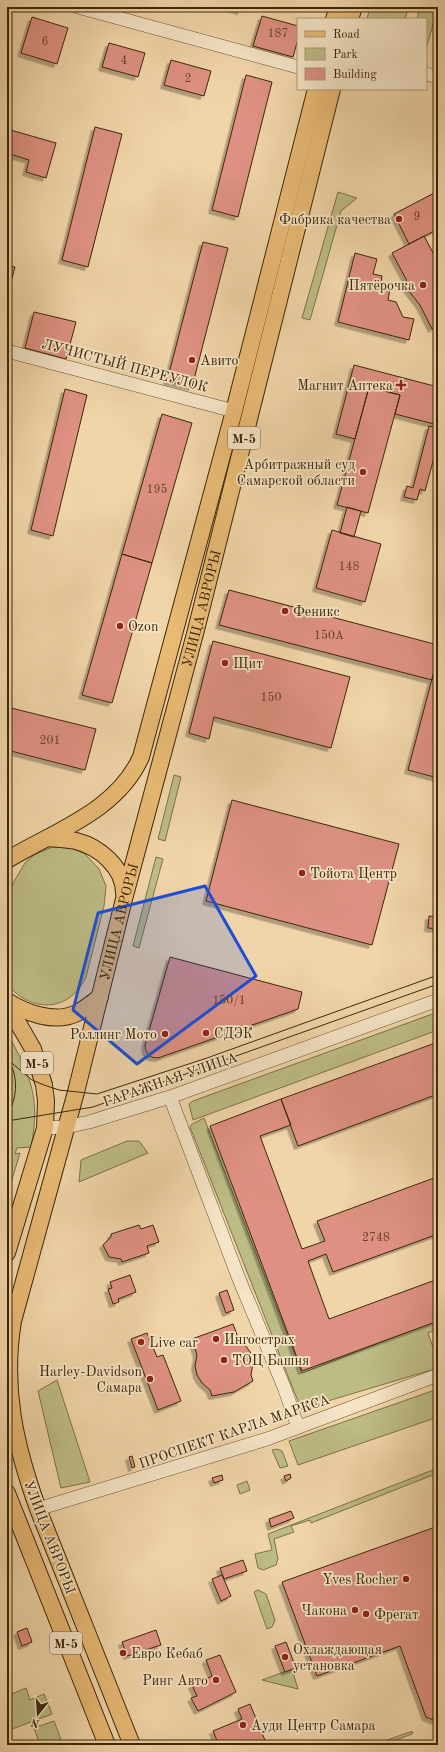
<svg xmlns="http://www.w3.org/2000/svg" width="445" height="1752" viewBox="0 0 445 1752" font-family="'Old Standard TT',serif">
<defs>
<filter id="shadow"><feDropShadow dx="-3.5" dy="3.5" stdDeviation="0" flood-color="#0004"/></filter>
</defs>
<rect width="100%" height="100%" fill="#f0d5a8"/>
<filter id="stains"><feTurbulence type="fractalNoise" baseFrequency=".005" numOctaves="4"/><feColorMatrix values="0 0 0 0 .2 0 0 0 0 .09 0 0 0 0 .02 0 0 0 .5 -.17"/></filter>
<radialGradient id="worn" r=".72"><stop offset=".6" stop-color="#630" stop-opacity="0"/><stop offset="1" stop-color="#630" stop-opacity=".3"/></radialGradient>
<path fill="#bdbc85" stroke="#7d7246" d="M370,7H409L405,19H367Z
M420,7H438L426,49V19H417Z
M338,192L357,198L341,211L310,320L302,318Z
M174,775L181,777L165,841L158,839Z
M52,847L71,848L85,854L99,869L106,886L104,906L86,977C69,1013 31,1013 7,984V899L13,883L25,863L34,855Z
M156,857L163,859L139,948L133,946Z
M438,1012V1030L193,1120L189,1104L193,1101Z
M7,1032C30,1076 41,1096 31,1147L17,1148L15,1154L20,1153L7,1196Z
M204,1118L302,1373L438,1320V1329L428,1333L438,1362V1368L301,1409L190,1127L192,1124Z
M127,1141H139L148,1153L79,1182L81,1160Z
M57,1380L90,1482L61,1488L38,1391Z
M438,1389V1417L298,1465L289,1441Z
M277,1449L282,1451L288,1466L280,1468L272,1450Z
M438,1468V1473L311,1523L310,1520L291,1526L294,1532L274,1539L278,1559L276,1565L263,1570L258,1568L255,1554L272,1550L268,1534Z
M247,1481L250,1490L240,1494L237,1485Z
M258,1590L266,1594L275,1620L272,1627L267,1629L254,1592Z
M292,1669L298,1689L262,1680Z
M26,1688L30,1700L44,1694L52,1714L7,1731V1696Z
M54,1721L63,1745H40L34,1728Z
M410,1732H413L412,1734L382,1745H373Z"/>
<path fill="#de9182" stroke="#3d2708" filter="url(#shadow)" d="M227,7H242L241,11Z
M262,16L298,26V39L293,57L253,46Z
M32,17L68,28L57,64L21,53Z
M109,43L145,53L138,77L102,67Z
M171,60L211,71L204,96L164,85Z
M246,75L272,82L238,217L212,210Z
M95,127L122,134L88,267L62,260Z
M7,129L56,143L46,178L26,172L29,160L7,153Z
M438,191V229L409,244L394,214Z
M424,236L438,262V325L432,329L420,305L408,290L406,279L392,253Z
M203,242L228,248L192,387L167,381Z
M355,253L377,259L373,274L382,276L380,287L390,289L388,300L396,302L403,317L414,319L409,340L338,322Z
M7,265L15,267L7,297Z
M34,312L76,322L66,359L25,348Z
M354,365L438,387V425L395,414L400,395L369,387L355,439L336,434Z
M369,387L400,395L368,513L337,505Z
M65,389L87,395L53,536L31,530Z
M162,414L192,423L152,563L122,554Z
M429,426L438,428V443L425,491L420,489L417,500L404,497L407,486L413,488Z
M347,507L361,511L354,537L340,533Z
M332,530L381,544L365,602L316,588Z
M122,554L152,563L112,703L82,695Z
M229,590L438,645V656L432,680L219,625Z
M213,641L350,677L331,748L214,717L209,739L189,733Z
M438,656V778L408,770Z
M7,707L96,729L85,770L7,750Z
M232,800L399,844L372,945L206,901Z
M429,916L438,917V929L428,928Z
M170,957L302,992L298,1009L158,1058L151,1057L146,1051L145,1045Z
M438,1042V1094L298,1146L281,1099Z
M281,1099L291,1125L260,1136L302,1249L325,1241L317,1221L434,1178L438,1189V1234L333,1272L326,1254L308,1261L329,1319L438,1279V1321L302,1371L210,1126Z
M139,1225L141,1229L153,1225L159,1242L147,1246L149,1253L122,1262L121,1259L109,1257L103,1245L111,1237V1234Z
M130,1275L136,1292L118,1299L119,1302L113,1304L108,1289L112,1288L110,1282Z
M227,1290L234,1310L226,1313L219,1293Z
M233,1324L239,1340L245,1345L251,1353L253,1363L251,1375L253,1381L234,1392L212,1396L210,1390L202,1383L197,1375L195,1366L197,1355L192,1339Z
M147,1333L157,1357L163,1355L181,1401L158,1410L131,1339Z
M132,1456L135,1467L132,1468L129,1457Z
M290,1474L291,1478L286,1481L284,1476Z
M222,1475L223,1480L214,1483L212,1478Z
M291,1511L294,1518L271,1527L269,1519Z
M438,1526V1721H436L426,1717L400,1646L317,1676L282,1582Z
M243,1560L247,1571L224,1579L220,1568Z
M222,1575L231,1596L221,1601L212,1579Z
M27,1628L32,1642L22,1646L17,1632Z
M156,1630L161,1645L127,1656L122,1642Z
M286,1642L296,1668L285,1672L275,1646Z
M220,1655L236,1692L198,1711L191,1698L197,1696L192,1685L212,1676L206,1660Z
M250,1704L267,1745H219L213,1731L242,1719L238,1709Z"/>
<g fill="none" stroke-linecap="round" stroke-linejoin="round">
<g stroke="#6a5230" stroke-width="14">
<path id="minor" d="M78,7L298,67
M426,74L438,77
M7,351L234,411
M170,1097L239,1279L284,1387L298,1427
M45,1128L66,1127L89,1122L170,1097L438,1000
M38,1509L267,1439L438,1375"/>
</g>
<g stroke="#3d2708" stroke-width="18">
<g id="major">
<path d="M334,19L338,7"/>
<path d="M350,19L354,7"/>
<path d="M48,838C57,839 67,839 76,841C100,847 124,868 124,893"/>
<path d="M7,860C55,831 117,811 141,757L234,411L316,89"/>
<path d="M7,1001C26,1013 55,1024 77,1013C85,1009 93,1002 100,997"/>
<path d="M7,1004L33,1049L44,1085L46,1101L45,1128L7,1253"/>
<path d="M7,1493L107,1745"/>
<path id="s1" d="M132,1745L38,1509C15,1445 2,1388 13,1321L76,1092L124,899L196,630L332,89"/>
</g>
</g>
<use href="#minor" stroke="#f5e4c6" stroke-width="13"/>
<use href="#major" stroke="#e8ba74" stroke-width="16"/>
<path stroke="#3d2708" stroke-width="1" d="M7,1059L32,1080L44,1085L59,1090L97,1094L207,1058L438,975
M7,1115C17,1100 19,1077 9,1062
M7,1121L93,1107L438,984"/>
</g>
<path fill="#1d4ed8" fill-opacity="0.2" stroke="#1d4ed8" stroke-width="3" stroke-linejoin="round" d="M205,886L256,976L137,1064L73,1010L98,913Z"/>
<g fill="#8f2418" stroke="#f5e4c6" stroke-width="1.5">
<circle cx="399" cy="219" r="4"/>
<circle cx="423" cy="285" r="4"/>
<circle cx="192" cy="360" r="4"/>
<path d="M399 379h4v4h4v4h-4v4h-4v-4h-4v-4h4z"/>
<circle cx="363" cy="472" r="4"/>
<circle cx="285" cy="611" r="4"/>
<circle cx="120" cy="626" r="4"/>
<circle cx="225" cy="663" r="4"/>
<circle cx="302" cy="873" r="4"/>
<circle cx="206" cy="1033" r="4"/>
<circle cx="165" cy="1034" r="4"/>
<circle cx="216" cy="1339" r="4"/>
<circle cx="141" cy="1342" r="4"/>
<circle cx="224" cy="1360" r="4"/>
<circle cx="150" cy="1379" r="4"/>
<circle cx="406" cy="1579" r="4"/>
<circle cx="355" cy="1610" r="4"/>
<circle cx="366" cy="1614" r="4"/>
<circle cx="123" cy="1653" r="4"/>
<circle cx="285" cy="1657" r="4"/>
<circle cx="216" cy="1680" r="4"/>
<circle cx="243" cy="1725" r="4"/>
</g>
<g text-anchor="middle" stroke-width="3.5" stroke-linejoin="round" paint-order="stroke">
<g font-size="12" fill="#654226">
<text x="278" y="37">187</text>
<text x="45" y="45">6</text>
<text x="124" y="64">4</text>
<text x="188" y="82">2</text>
<text x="417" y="220">9</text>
<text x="157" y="493">195</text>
<text x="349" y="570">148</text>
<text x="329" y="639">150А</text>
<text x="271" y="701">150</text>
<text x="50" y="744">201</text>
<text x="229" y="1004">150/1</text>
<text x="376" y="1241">2748</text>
</g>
<g fill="#f5e4c6" stroke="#746041" stroke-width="1">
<rect x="228" y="427" width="32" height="22" rx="3"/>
<rect x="21" y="1052" width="32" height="22" rx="3"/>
<rect x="50" y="1632" width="32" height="22" rx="3"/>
</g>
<g font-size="13" font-weight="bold" fill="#3d2708">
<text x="244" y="443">М-5</text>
<text x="37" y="1068">М-5</text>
<text x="66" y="1648">М-5</text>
</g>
<g font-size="14" fill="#3d2708" stroke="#f5e4c6" text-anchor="start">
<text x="391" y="224" text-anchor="end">Фабрика качества</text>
<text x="415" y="290" text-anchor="end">Пятёрочка</text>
<text x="200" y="365">Авито</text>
<text x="393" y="390" text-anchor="end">Магнит Аптека</text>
<text x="355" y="469" text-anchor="end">Арбитражный суд<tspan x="355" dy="16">Самарской области</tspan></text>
<text x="293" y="616">Феникс</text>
<text x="128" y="631">Ozon</text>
<text x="233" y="668">Щит</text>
<text x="310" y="878">Тойота Центр</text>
<text x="214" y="1038">СДЭК</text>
<text x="157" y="1039" text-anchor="end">Роллинг Мото</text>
<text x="224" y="1344">Ингосстрах</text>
<text x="149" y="1347">Live car</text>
<text x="232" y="1365">ТОЦ Башня</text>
<text x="142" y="1376" text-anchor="end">Harley-Davidson<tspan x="142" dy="16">Самара</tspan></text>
<text x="398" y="1584" text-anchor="end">Yves Rocher</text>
<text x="347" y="1615" text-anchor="end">Чакона</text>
<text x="374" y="1619">Фрегат</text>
<text x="293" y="1654">Охлаждающая<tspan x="293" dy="16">установка</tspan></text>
<text x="131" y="1658">Евро Кебаб</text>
<text x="208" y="1685" text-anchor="end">Ринг Авто</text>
<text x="251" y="1730">Ауди Центр Самара</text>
</g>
<g font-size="14" fill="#3d2708" stroke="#f5e4c6">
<text transform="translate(125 365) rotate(15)" y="5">ЛУЧИСТЫЙ ПЕРЕУЛОК</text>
<text dy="5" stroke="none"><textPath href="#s1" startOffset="1183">УЛИЦА АВРОРЫ</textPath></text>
<text dy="5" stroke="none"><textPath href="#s1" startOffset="859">УЛИЦА АВРОРЫ</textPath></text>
<text transform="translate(170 1079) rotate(-19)" y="5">ГАРАЖНАЯ УЛИЦА</text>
<text transform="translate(234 1431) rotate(-19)" y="5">ПРОСПЕКТ КАРЛА МАРКСА</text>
<text transform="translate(50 1537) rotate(69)" y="5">УЛИЦА АВРОРЫ</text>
</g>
</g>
<rect width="445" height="1752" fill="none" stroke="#f0d5a8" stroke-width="24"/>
<rect x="8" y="8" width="429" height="1736" fill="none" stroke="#3d2708" stroke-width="2"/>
<rect x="12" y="12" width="421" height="1728" fill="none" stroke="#3d2708"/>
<rect x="297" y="18" width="130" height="72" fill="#f5e4c6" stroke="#ab987a"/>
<rect x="305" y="31" width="20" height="6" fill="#e8ba74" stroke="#ab987a"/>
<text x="333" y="38" font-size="12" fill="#3d2708">Road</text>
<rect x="305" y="48" width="20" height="12" fill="#bdbc85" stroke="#ab987a"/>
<text x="333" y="58" font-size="12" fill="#3d2708">Park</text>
<rect x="305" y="68" width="20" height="12" fill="#de9182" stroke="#ab987a"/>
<text x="333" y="78" font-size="12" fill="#3d2708">Building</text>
<g transform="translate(38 1714) rotate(197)" stroke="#f5e4c6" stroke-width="3" paint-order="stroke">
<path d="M0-3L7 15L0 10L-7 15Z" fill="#3d2708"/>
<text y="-6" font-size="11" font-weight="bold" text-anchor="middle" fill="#3d2708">N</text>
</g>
<rect width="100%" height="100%" filter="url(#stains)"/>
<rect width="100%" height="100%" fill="url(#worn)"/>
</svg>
